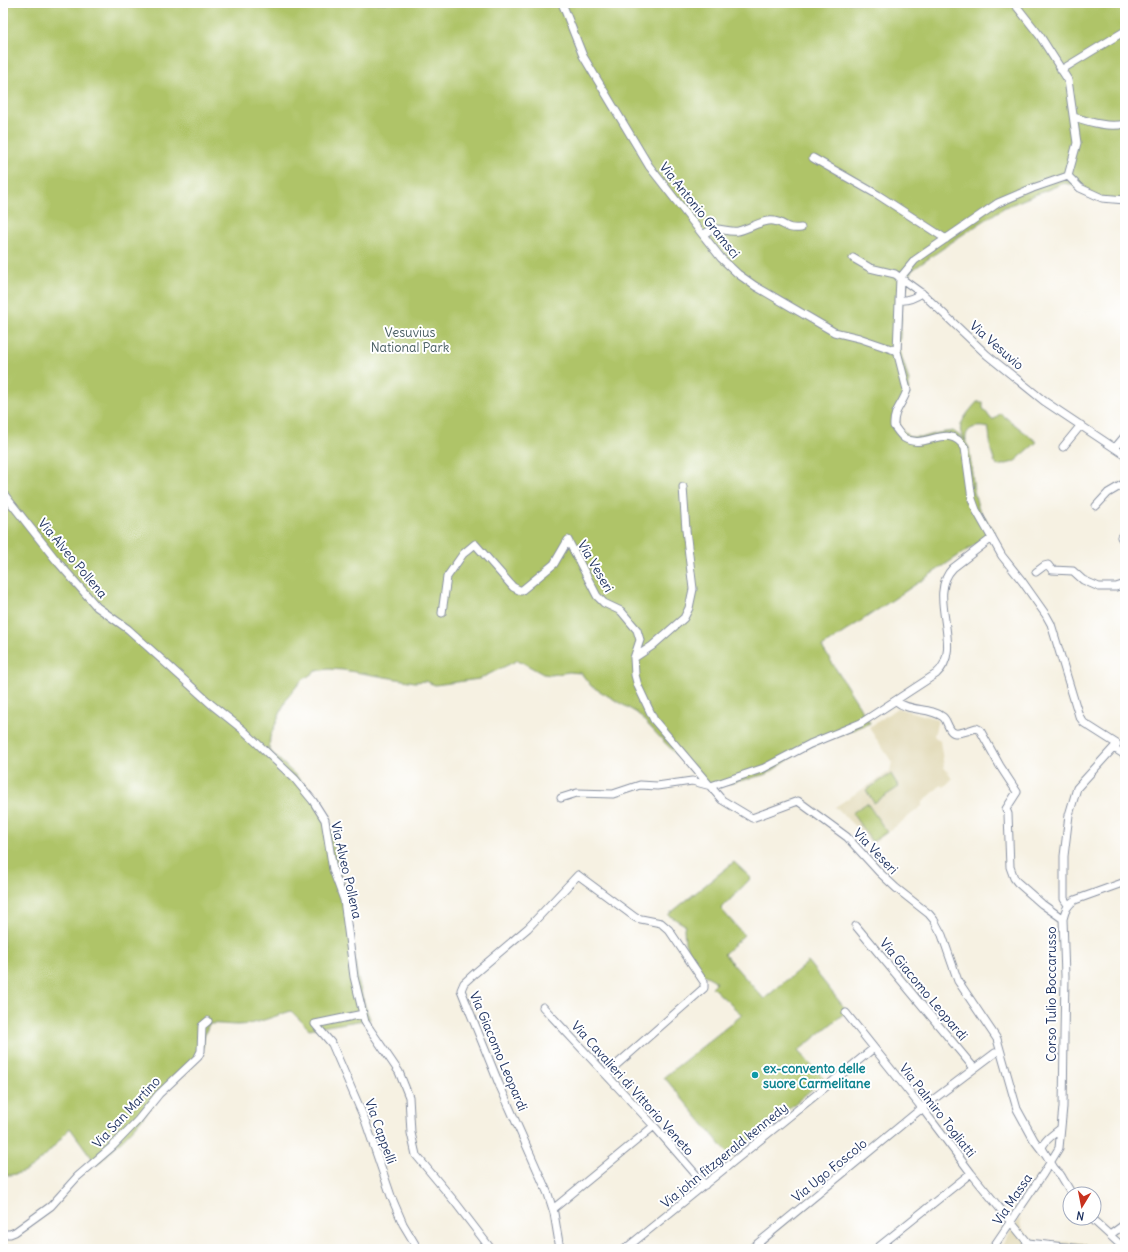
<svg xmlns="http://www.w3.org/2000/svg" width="1128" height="1252" viewBox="0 0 1128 1252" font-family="Delius,sans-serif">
<rect width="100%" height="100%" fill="#fff"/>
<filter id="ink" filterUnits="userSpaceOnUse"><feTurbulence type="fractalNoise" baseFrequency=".025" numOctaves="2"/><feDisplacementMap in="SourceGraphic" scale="8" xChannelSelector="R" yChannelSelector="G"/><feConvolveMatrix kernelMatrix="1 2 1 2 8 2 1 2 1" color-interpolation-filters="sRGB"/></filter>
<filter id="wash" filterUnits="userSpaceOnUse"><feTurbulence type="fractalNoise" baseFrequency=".012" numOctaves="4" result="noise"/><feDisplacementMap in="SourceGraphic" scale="16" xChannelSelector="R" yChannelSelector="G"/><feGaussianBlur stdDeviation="0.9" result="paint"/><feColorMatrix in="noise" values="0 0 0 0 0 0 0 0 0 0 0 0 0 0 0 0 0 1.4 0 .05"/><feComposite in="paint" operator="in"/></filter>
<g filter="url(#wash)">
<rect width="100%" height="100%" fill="#f6f1e2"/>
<path fill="#e3dbba" d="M897,708L938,719L934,736L940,741L944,767L952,779L944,787L941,785L922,803V806L873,844L835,807L890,771L892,762L869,728Z
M1020,1218L1021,1227L1025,1233L1035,1241L1085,1242L1091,1245L1096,1249H999Z"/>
<path fill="#afc468" stroke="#657a63" d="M3,3H1125V204L1105,200L1082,193L1073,185L1064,183L1005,207L959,237L911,271L902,305L899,348L909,381L908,396L898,415L900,428L909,437H924L938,433L953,431L964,439L969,448L974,491L978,507L994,532L822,647L870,723L806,748L767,774L727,784L703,783L637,713L591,686L581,673L569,672L551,675L543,674L518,660L479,679L435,685L425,681L415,682L343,670L329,669L316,671L301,681L287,698L270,737L269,750C287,768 310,786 322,808C331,823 333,841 336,858C339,872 345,885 347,899C353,939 354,981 370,1019L309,1029L291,1011C274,1016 255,1025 237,1025C228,1025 219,1023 209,1024L204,1037L202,1053L160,1097L133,1129L97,1165L70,1128C58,1141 41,1164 25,1171C18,1174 10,1175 3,1176Z
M977,402H982L983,404V408L991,419H995L1000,413L1037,442L1014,462L998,466C993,462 990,448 990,441C989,436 990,433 988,428C978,425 964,427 966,441C964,438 962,435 961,433C957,423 972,408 977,402Z
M891,774L899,787L874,803L866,790Z
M867,803L887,832L872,842L852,813Z
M734,862L751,878L721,909L744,935L724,954L764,999L808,962L847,1011L798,1051L824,1079L731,1157L664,1077L742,1015L712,987L716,983L714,980L703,974L685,944L684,928L685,925L668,915Z"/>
</g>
<g filter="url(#ink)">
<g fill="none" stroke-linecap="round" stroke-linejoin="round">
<g stroke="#8890a0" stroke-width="9">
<path id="minor" d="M562,3L583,56L649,166L721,258L738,274L755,286L834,332L859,338L897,351
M1061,70L1125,31
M1074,117C1090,122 1108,128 1125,124
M813,158L878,195L946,239
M1068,176L1080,188L1102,198L1125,200
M703,235C718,223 722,233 738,231C749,229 763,219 774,221C786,223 785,230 801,228
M853,258L870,268L895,274L924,295L987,355L1044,401L1125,455
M900,278L897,351L907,390C903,404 893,410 894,426C897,430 900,435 904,438C925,451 948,421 965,448L972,499L976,510L1002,556L1022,581L1046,615L1051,624L1079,716L1084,723L1117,744L1077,788L1069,815L1064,856V899L1068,905
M900,278L915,260L998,203L1033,188L1068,176L1077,143L1068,80L1040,36L1014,3
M899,300C907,301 916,297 922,293
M1063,447L1081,425
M1115,448L1125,436
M3,493L56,560L97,607L128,629L212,705L242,729L295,779L313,801L325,820L333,870L344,900L354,977L365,1022L399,1072L409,1097L411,1133L416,1155L455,1202L491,1249
M1096,506L1108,493L1125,483
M1121,537L1125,543
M1036,572L1044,566L1048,565L1052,570L1073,571L1083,580L1099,587H1116L1125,584
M442,613L447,577L463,554L475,544L513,587L521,591L554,564L568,540L597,596L604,603L621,611L637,630L640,640L634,658L635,675L638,686L654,720L722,800L752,818L798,801L847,837L879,872L896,888L929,914L934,920L942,935L958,981L997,1039L1017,1109L1034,1140L1043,1152
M634,658L652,646L684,618L689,608L693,589L686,530L683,487
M896,701C909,712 930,707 943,717C948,721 948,732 955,733C961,734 970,730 976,728L980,730L1000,766L1017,792L1006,809L1008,814L1010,867L1014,878L1017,882L1042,904L1063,919
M1114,748L1125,755
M561,798L577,793L613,794L640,785L657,786L692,781L711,786L764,768L810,744L861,723L936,674C966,648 925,596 953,568L992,538
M856,926L974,1068
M543,1007L654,1126L705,1185
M846,1013L922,1108L971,1173L1028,1243L1083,1249
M363,1014L315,1024L332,1044L365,1120L391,1196L403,1224L418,1249
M1060,1129C1054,1134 1043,1141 1042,1148L1054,1168L1062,1177
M1060,1174L1072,1194
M553,1209L654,1126
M1091,1218L1125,1249
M3,1234H10L15,1232L51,1206L77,1177L113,1146L138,1120L159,1094L198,1057L201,1051L202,1026L208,1021
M1110,1235L1125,1224
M560,1249L554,1213L548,1194L499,1084L461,990L464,983L475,973L528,928L578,875L636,918L661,923L669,930L704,982V988L606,1074
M625,1249L874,1048
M751,1249L922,1108L995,1053
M876,1249L971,1173
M992,1249L1043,1174L1059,1148L1063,1107L1064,1037L1065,976L1063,919C1065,911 1067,905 1075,900L1125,882"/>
</g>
<use href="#minor" stroke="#fff" stroke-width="7"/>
</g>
</g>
<circle fill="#0f9aa8" stroke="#fff" stroke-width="1.5" cx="755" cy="1075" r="4"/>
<g text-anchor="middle" stroke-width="4" stroke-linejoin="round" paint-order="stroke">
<g font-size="13" fill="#1b2f5e" stroke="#fff">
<text transform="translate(700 210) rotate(51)" y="5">Via Antonio Gramsci</text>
<text transform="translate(997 345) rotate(41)" y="5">Via Vesuvio</text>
<text transform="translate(73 558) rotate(50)" y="5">Via Alveo Pollena</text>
<text transform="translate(596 566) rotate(60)" y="5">Via Veseri</text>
<text transform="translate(876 851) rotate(46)" y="5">Via Veseri</text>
<text transform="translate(347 870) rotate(77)" y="5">Via Alveo Pollena</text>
<text transform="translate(924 989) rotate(50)" y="5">Via Giacomo Leopardi</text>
<text transform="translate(1051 994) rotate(-90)" y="5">Corso Tulio Boccarusso</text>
<text transform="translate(499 1051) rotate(67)" y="5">Via Giacomo Leopardi</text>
<text transform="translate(633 1088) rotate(48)" y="5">Via Cavalieri di Vittorio Veneto</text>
<text transform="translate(938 1110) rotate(52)" y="5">Via Palmiro Togliatti</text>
<text transform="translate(126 1112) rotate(-47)" y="5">Via San Martino</text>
<text transform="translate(381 1131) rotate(70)" y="5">Via Cappelli</text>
<text transform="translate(724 1155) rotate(-39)" y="5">Via john fitzgerald kennedy</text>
<text transform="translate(829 1170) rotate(-39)" y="5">Via Ugo Foscolo</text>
<text transform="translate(1012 1199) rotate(-56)" y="5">Via Massa</text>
</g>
<g font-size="13" fill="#475c61" stroke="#fff">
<text x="410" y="337">Vesuvius<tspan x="410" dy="15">National Park</tspan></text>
</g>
<g font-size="13" font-weight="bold" fill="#0d838f" stroke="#fff" text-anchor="start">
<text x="763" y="1073">ex-convento delle<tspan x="763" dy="15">suore Carmelitane</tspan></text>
</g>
</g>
<rect width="1128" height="1252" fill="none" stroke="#fff" stroke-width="16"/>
<g transform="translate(1082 1206) rotate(190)"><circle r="19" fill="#ffffff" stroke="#a4acbf"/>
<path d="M0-3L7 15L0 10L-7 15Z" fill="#c8321e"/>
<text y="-6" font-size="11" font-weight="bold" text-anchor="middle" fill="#1b2f5e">N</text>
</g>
</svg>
